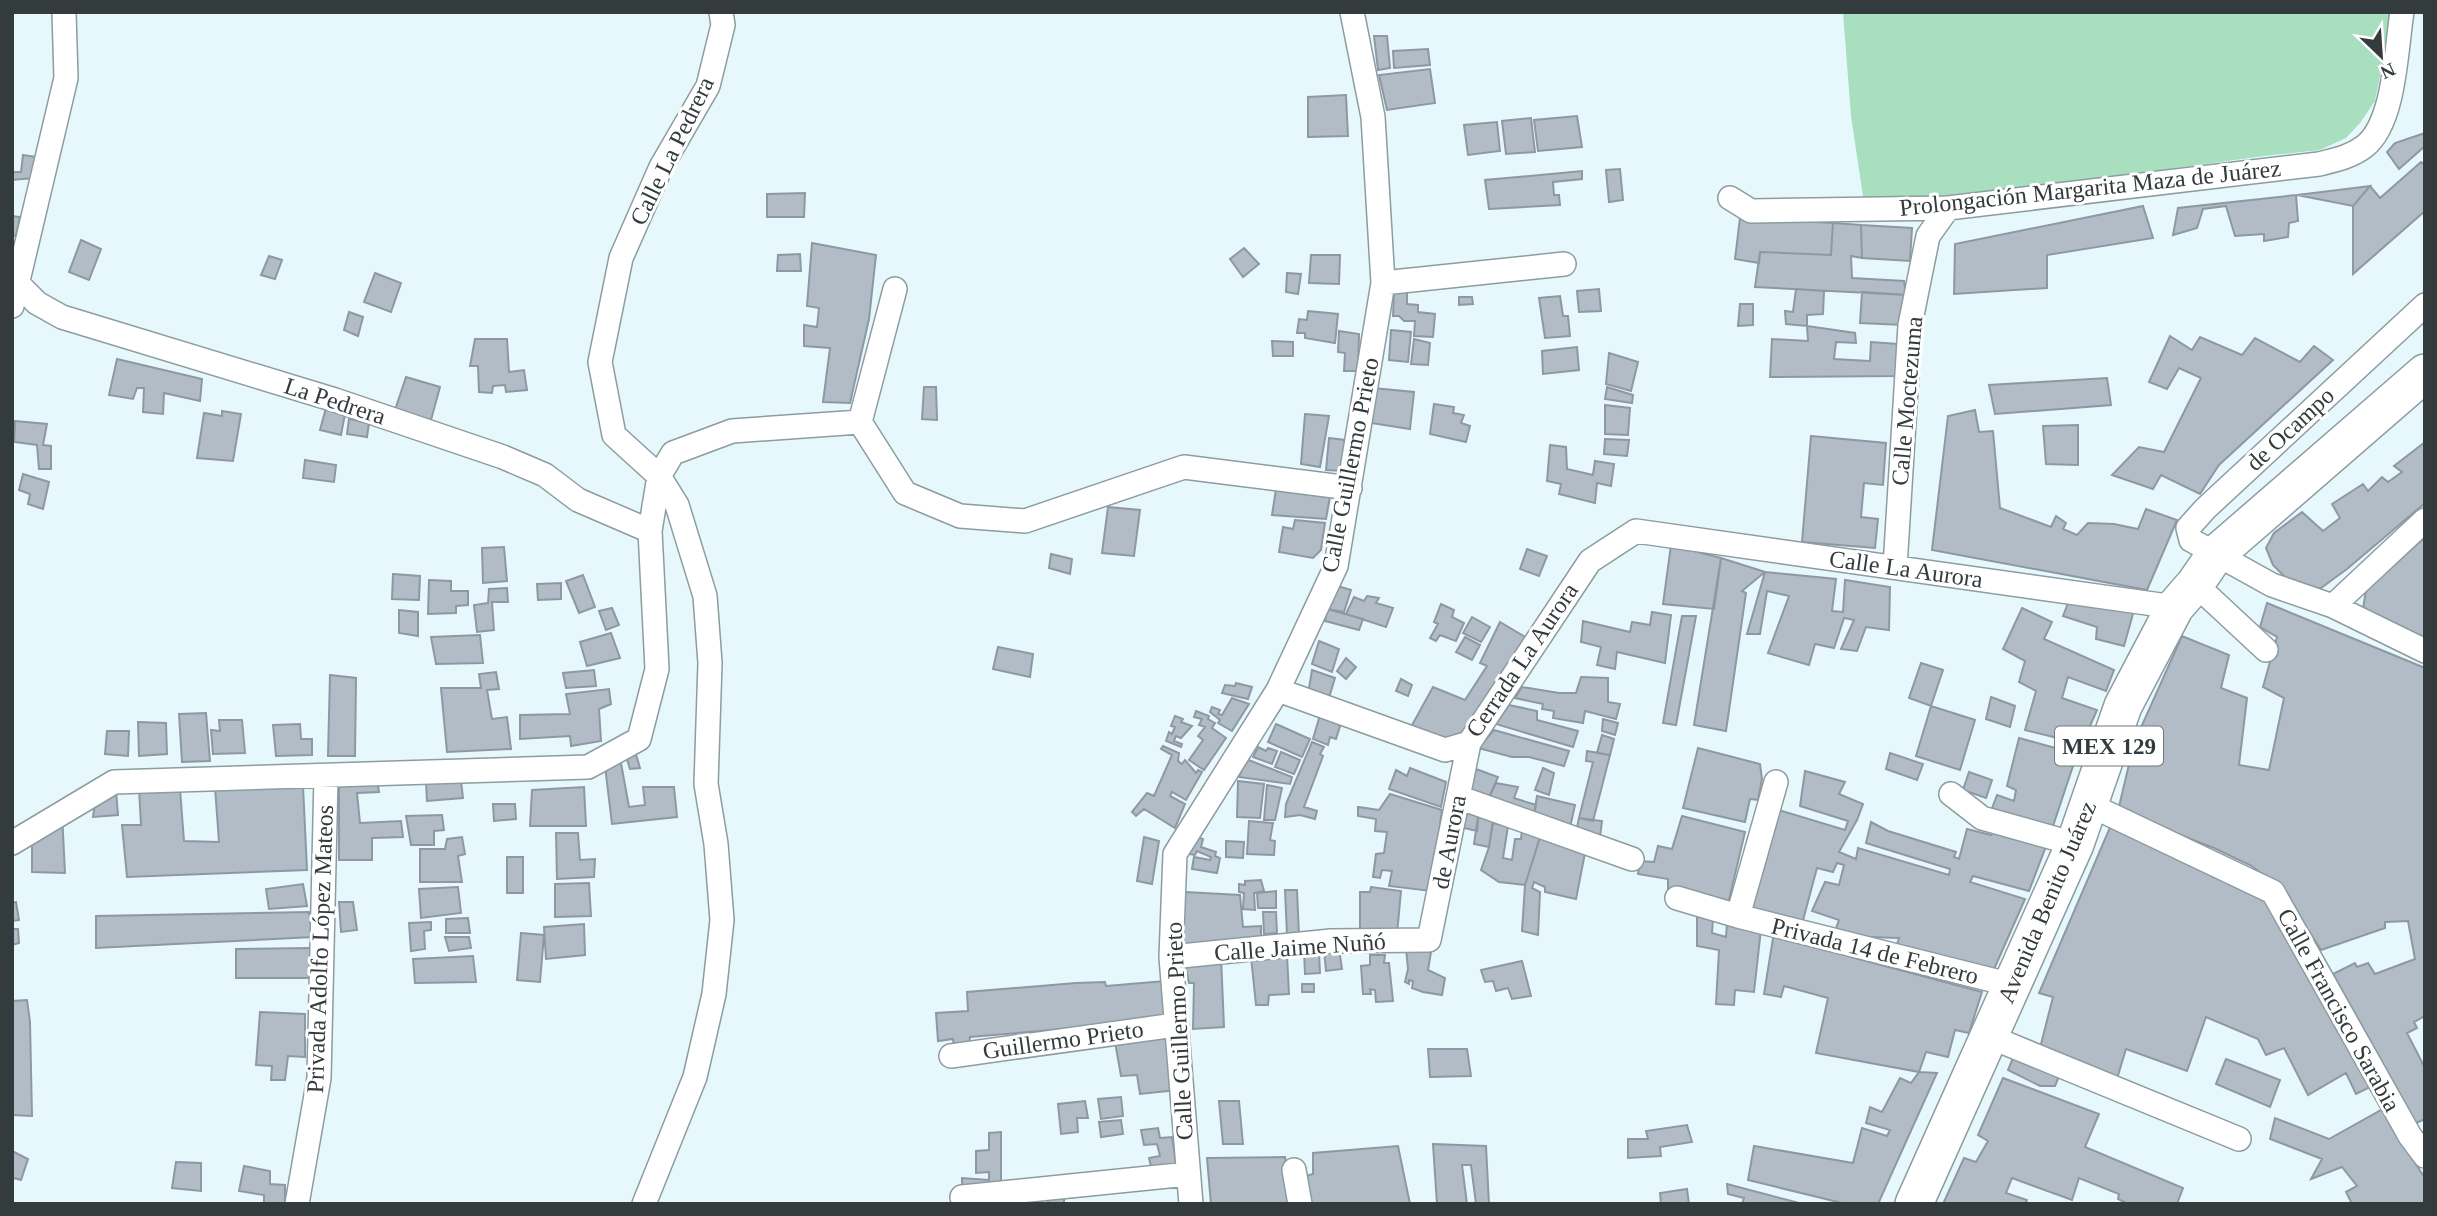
<svg xmlns="http://www.w3.org/2000/svg" width="2437" height="1216" font-family="Georgia,serif">
<style>
.green{fill:#a8dfbe}
.building{fill:#b1bcc7;stroke:#8e98a2;stroke-width:2}
.lines{fill:none;stroke-linecap:round;stroke-linejoin:round}
.street-casing{stroke:#8c9ca0;stroke-width:26}
.primary-casing{stroke:#8c9ca0;stroke-width:40}
.street{stroke:#fff;stroke-width:23}
.primary{stroke:#fff;stroke-width:37}
.labels{text-anchor:middle;dominant-baseline:central;stroke-width:6;stroke-linejoin:round;paint-order:stroke}
.shield{fill:#fff;stroke:#717677;stroke-width:2}
.shield-label{font-size:23px;font-weight:bold;fill:#343b3d}
.street-label{font-size:24px;fill:#343b3d;stroke:#fff}
</style>
<rect width="100%" height="100%" fill="#e7f8fd"/>
<path class="green" d="M1843 12H2389V30L2375 101 2360 123 2346 138 2320 150 2264 156 2046 186 1864 203 1851 116Z"/>
<path class="building" d="M1374 36H1387L1390 68 1378 70Z
M1428 49 1430 65 1394 68 1393 51Z
M1430 69 1435 103 1387 110 1379 75Z
M1346 95 1348 136 1308 137V97Z
M1577 116 1582 147 1538 151 1534 120Z
M1531 118 1535 152 1506 154 1502 121Z
M1497 122 1500 151 1468 155 1464 125Z
M2425 133V146L2399 169 2387 152 2395 143Z
M23 155 37 157 34 178 12 180V172H21Z
M2421 162 2425 165V211L2353 274V206L2370 186 2380 198Z
M1620 169 1623 200 1609 202 1606 170Z
M1582 171V179L1553 182 1554 195H1559L1560 205 1489 209 1485 180Z
M2370 186 2353 206 2297 195Z
M805 193 804 217H767V194Z
M2296 195 2298 221 2289 223 2288 237 2264 241V234L2235 236 2226 206 2203 209 2197 228 2173 235 2178 208Z
M2143 206 2153 238 2047 255V288L1954 294 1955 244Z
M12 216 20 217 16 236 12 235Z
M1740 218 1833 223 1831 255 1760 252 1759 263 1735 259Z
M1833 223 1861 225 1862 258 1851 256 1852 278 1904 281 1906 295 1755 287 1760 252 1831 255Z
M1861 225 1912 228 1910 261 1862 258Z
M81 240 101 249 89 280 69 272Z
M812 243 876 255 869 319 850 403 823 402 830 348 804 346V325L817 327 819 308 807 306Z
M1244 248 1259 264 1243 277 1230 259Z
M800 254 801 271H777L778 255Z
M1311 255H1340L1339 284 1309 283Z
M269 256 282 260 275 279 261 275Z
M375 273 401 283 391 312 364 302Z
M1287 273 1301 274 1298 294 1286 292Z
M1599 289 1601 311 1579 312 1577 291Z
M1796 289 1824 291 1823 314 1807 315V326L1786 324 1785 311 1793 312Z
M1394 292H1407V304L1418 305V312L1435 314 1433 337 1414 336 1415 321H1404L1399 316H1393Z
M1862 292 1906 295 1904 325 1860 323Z
M1560 296 1563 316H1568L1570 336 1545 338 1539 298Z
M1459 297H1472L1473 304 1459 305Z
M1740 304H1753V325L1738 326Z
M1308 311 1338 314 1335 343 1305 338V333H1297L1299 319 1307 320Z
M349 312 363 317 358 336 344 330Z
M1807 326 1855 333 1856 343 1836 342 1834 359 1870 361 1871 342 1898 344V376L1770 377 1772 339 1808 341Z
M1391 330 1411 332 1408 362 1389 360Z
M1339 331 1359 334 1358 371H1344L1345 353 1338 352Z
M2170 336 2192 350 2200 337 2242 355 2255 338 2300 362 2314 346 2333 360 2219 465 2200 494 2161 475 2153 489 2112 475 2139 447 2164 452 2201 378 2179 368 2167 389 2149 382Z
M475 339H507L509 372 524 370 527 390 506 392 505 385 493 386 492 393 479 392 478 366H470Z
M1414 339 1430 343 1428 365 1411 364Z
M1272 341 1293 342V356H1273Z
M1577 347 1579 370 1543 374 1542 351Z
M1609 353 1638 362 1631 391 1606 384Z
M117 359 202 379 200 401 164 393 163 414 143 412 144 388H137L133 399 109 395Z
M406 377 440 387 431 420 395 410Z
M2107 378 2111 405 1995 414 1989 385Z
M924 387H936L937 420 922 419Z
M1607 387 1633 395 1632 403 1605 399Z
M1373 388 1414 392 1410 429 1371 423Z
M1434 404 1454 407 1453 413 1464 415 1461 423 1470 426 1466 442 1430 434Z
M1605 405 1630 408 1628 435 1605 434Z
M326 408 345 414 341 435 320 430Z
M1975 410 1979 432 1993 431 2000 508 2051 527 2056 516 2066 523 2063 529 2077 535 2088 523 2114 524 2138 529 2146 509 2177 520 2147 590 1932 550 1948 416Z
M222 411 241 414 233 461 197 458 204 413 222 416Z
M1305 414 1329 416 1320 467 1301 464Z
M349 419 369 423 367 437 347 434Z
M15 421 47 424 43 445 51 446V469H39L37 445 14 442Z
M2078 425V465L2046 464 2043 426Z
M1811 436 1886 443 1883 485 1864 483 1861 517 1878 519 1875 548 1802 542Z
M1329 438 1345 440 1343 471 1326 470Z
M1605 439 1629 440 1627 456 1604 454Z
M2425 442V503L2347 569 2321 588 2307 589 2287 579 2273 565 2266 548 2274 533 2302 512 2323 531 2340 518 2332 504 2363 484 2368 491 2382 477 2388 482 2402 472 2394 466Z
M1550 445 1566 447 1567 469 1593 475 1595 461 1614 464 1611 486 1597 483 1595 503 1559 494 1561 484 1547 481Z
M305 460 336 465 334 482 303 478Z
M23 474 49 482 43 509 28 504 30 494 19 490Z
M1277 483 1331 491 1326 519 1272 515Z
M1108 507 1140 510 1134 556 1102 553Z
M1295 520 1325 523 1321 550 1313 558 1279 552 1283 527 1293 529Z
M2425 537V644L2362 615 2366 590Z
M1671 545 1721 558 1714 609 1663 604Z
M504 547 507 581 483 583 482 548Z
M1527 549 1547 556 1539 576 1520 569Z
M1051 554 1072 559 1070 574 1049 568Z
M1721 558 1765 572 1742 591 1746 593 1726 731 1694 725Z
M1765 572 1836 579 1832 611 1843 612 1845 580 1890 587 1889 630 1866 627 1857 651 1841 649 1854 620 1844 618 1834 648 1815 644 1809 665 1768 653 1789 596 1767 591 1760 634H1747Z
M393 574 420 576 419 600 392 599Z
M583 575 595 607 579 613 566 581Z
M429 580 451 581V591H468V605L456 606V613L428 614Z
M561 583V599L538 600 537 584Z
M1334 585 1351 590 1344 612 1327 609Z
M507 588 508 602H492L494 630 477 632 474 605 488 603 489 589Z
M1367 596 1379 598 1376 603 1393 608 1386 627 1346 614 1354 597 1364 601Z
M2068 603 2134 610 2124 646 2096 639 2097 627 2063 616Z
M2267 603 2425 668V1016L2414 1022 2417 1028 2407 1033 2425 1068V1119L2416 1123 2333 974 2355 963 2357 967 2368 963 2375 974 2415 959 2408 921 2385 922V928L2321 950 2284 892 2252 866 2214 848 2118 811 2134 743 2182 636 2229 655 2221 688 2247 698 2239 765 2269 770 2284 698 2263 687 2277 637 2260 627Z
M1441 604 1454 610 1452 617 1464 623 1456 641 1440 635 1436 641 1430 638 1438 624 1434 622Z
M612 608 619 625 606 630 599 611Z
M2022 608 2052 622 2044 639 2114 670 2106 691 2068 677 2062 698 2097 710 2082 744 2025 730 2036 691 2019 682 2025 661 2003 649Z
M1327 609 1363 619 1359 630 1325 621Z
M399 610 418 612V636L399 633Z
M1652 612 1671 615 1665 663 1617 652 1615 669 1597 665 1601 647 1581 642 1583 621 1630 632 1632 622 1650 625Z
M1682 616H1696L1676 725 1663 723Z
M1472 617 1490 627 1481 642 1463 633Z
M1500 622 1527 638 1466 733 1446 740 1411 727 1433 687 1465 700 1487 666 1480 663Z
M611 633 620 658 587 666 580 642Z
M480 635 483 663 436 664 431 637Z
M1465 637 1480 645 1472 660 1456 652Z
M1319 641 1339 649 1332 672 1312 664Z
M998 647 1033 654 1030 677 993 669Z
M1346 658 1356 667 1346 679 1337 671Z
M1921 663 1943 670 1931 706 1909 698Z
M594 670 596 686 566 688 563 673Z
M1312 670 1335 678 1328 701 1308 694Z
M496 672 499 689 487 690 492 719 507 717 511 749 447 752 441 688H481L479 674Z
M330 675 356 678 355 756H328Z
M1581 677 1608 678V702L1620 704 1616 719 1585 711 1583 723 1553 718 1554 711 1542 709 1543 704 1515 698 1522 687 1559 693H1576Z
M1401 679 1412 685 1408 696 1396 691Z
M1236 683 1252 687 1248 699 1222 693 1225 685 1235 686Z
M609 689 611 704 599 709 601 741 571 746 570 736 520 739V715L570 714 566 694Z
M1991 697 2015 706 2010 727 1986 719Z
M1232 698 1249 704 1232 731 1218 723 1220 720 1210 712 1212 707 1220 710 1218 714 1222 715Z
M1509 705 1537 711V720L1578 731 1573 747 1496 724Z
M1931 706 1975 720 1960 770 1916 756Z
M1196 711 1209 716 1208 719 1215 723 1212 728 1226 738 1204 770 1189 760 1203 740 1198 736 1205 727 1199 725 1202 719 1194 717Z
M206 713 210 761 182 762 179 714Z
M1320 715 1341 723 1336 739 1330 737 1328 745 1313 739Z
M1175 716 1183 719 1181 722 1192 726 1181 738 1176 736 1174 741 1182 744 1181 747 1166 741 1169 732 1172 734 1175 727 1171 726Z
M1603 719 1618 723 1615 735 1602 731Z
M219 720H242L245 753 213 754 211 730 220 731Z
M138 722 166 723 167 754 139 756Z
M300 724 301 739H312V755L276 756 273 725Z
M1276 724 1310 739 1302 757 1268 742Z
M1494 730 1569 751 1564 766 1529 757H1512L1478 748Z
M107 731H129L128 756 105 754Z
M1602 735 1614 739 1610 755 1597 753Z
M2019 738 2077 754 2052 829 1991 811 1997 795 2014 801 2016 790 2007 786Z
M1312 742 1324 747 1320 754 1323 756 1304 807 1317 811 1315 819 1300 815 1285 817 1286 804Z
M1163 746 1179 753 1178 761 1182 764 1185 760 1196 773 1198 770 1202 772 1186 800 1172 792 1170 796 1185 804 1175 828 1144 809 1136 816 1132 812 1147 793 1154 796 1172 755 1161 749Z
M1258 747 1266 751 1268 748 1277 751 1272 764 1253 757Z
M1698 748 1760 764 1762 779 1758 800 1750 799 1745 822 1683 808Z
M635 751 640 768 630 769 625 753Z
M1587 751 1610 755 1593 821 1579 818 1593 762 1586 761Z
M1281 752 1300 760 1294 774 1275 767Z
M1890 753 1923 764 1917 780 1886 769Z
M1246 759 1292 777 1290 784 1239 777Z
M621 763 629 807 645 805 643 787H674L677 817 612 824 605 766Z
M1410 768 1446 782 1441 807 1389 789 1396 770 1407 776Z
M1543 768 1554 773 1549 795 1535 790Z
M1476 769 1498 777 1487 802 1466 794Z
M1805 771 1845 782 1839 794 1863 804 1857 820 1839 852 1856 859 1858 848 1949 875 1950 869 1866 843 1871 822 1888 831 1956 852 1954 857 1959 859 1967 829 1991 835 1996 827 2046 846 2029 891 1973 876 1970 882 2025 899 1991 976 1895 951 1899 938 1833 936 1839 920 1812 911 1825 882 1839 885 1844 865 1837 863 1833 872 1817 868 1802 924 1747 908 1772 808 1845 830 1848 821 1800 806Z
M1969 772 1992 780 1986 798 1963 790Z
M377 778 379 792 357 793 360 823 401 821 403 837 372 838V860H339V780Z
M426 781H461L463 798 427 801Z
M1238 781 1264 784 1260 818 1237 817Z
M1496 783 1518 787 1514 798 1536 805 1533 820 1487 802Z
M1267 785 1282 788 1275 820H1264Z
M303 786 307 870 127 877 122 825H141L139 788 180 789 184 841 219 842 215 787Z
M584 787 586 826H530L532 790Z
M116 790 118 815 93 817 96 795Z
M1390 794 1442 810 1431 891 1389 886 1392 871 1382 870 1380 878 1373 877 1376 854 1384 853 1387 832 1375 831 1376 819 1358 816V807L1379 810Z
M1537 796 1575 805 1569 832 1533 820Z
M493 804H515L516 819 494 821Z
M1465 806 1479 810 1477 831 1460 827Z
M1479 810 1494 813 1489 847 1474 844Z
M62 813 65 873 32 872V835Z
M442 815 444 830 434 831V845H411L406 816Z
M1682 816 1745 832 1728 904 1668 889V879L1638 874 1640 861 1654 862 1658 846 1672 849Z
M1579 818 1602 821 1600 837 1576 832Z
M1249 821 1273 823 1270 840 1275 841 1274 855 1247 854Z
M1493 823 1508 826 1503 858 1512 860 1515 839H1521L1522 829 1541 834 1525 885 1499 882 1481 870 1489 847Z
M2111 825 2273 902 2372 1086 2356 1094 2346 1073 2308 1095 2284 1048 2266 1055 2258 1039 2206 1017 2187 1071 2126 1049 2116 1082 2040 1048 2053 997 2039 993Z
M556 833H578L580 860 595 859 594 877 557 879Z
M1541 834 1586 848 1576 899 1545 892V887L1534 882 1532 888 1540 892 1538 935 1522 931 1525 885Z
M1195 836 1203 839 1201 847 1216 852 1215 856 1220 858 1217 873 1192 869 1194 857 1210 860 1211 857 1197 851 1195 855 1189 854Z
M462 837 465 854 458 856 462 882H420V849H445L447 839Z
M1144 837 1159 841 1152 884 1137 881Z
M1226 841 1244 842 1243 858 1226 857Z
M507 857H523V893H507Z
M1261 880 1264 891 1254 893 1255 910 1243 909 1244 893 1239 892V884L1245 885V881Z
M589 883 591 916 555 917V884Z
M303 884 307 906 269 909 266 889Z
M458 887 461 913 421 918 419 889Z
M1371 887 1401 891 1397 934 1360 933V892H1370Z
M1285 890H1297L1299 935H1287Z
M1276 891V908H1258L1257 893Z
M1185 892 1240 895 1243 927 1261 926V943L1182 948Z
M16 902 19 920 12 921V903Z
M339 902H353L357 930 341 932Z
M309 912 313 937 96 948V916Z
M1263 912H1276L1277 933 1264 934Z
M1697 915 1713 919 1712 933 1726 937 1727 923 1761 929 1754 992 1735 990 1734 1005 1716 1004 1719 950 1697 946Z
M468 918 470 933H446V919Z
M431 922V930L424 931 425 949 411 951 409 923Z
M584 924 585 955 546 959 544 927Z
M12 929H18L19 943 12 945Z
M1774 932 1855 958 1982 992 1969 1033 1955 1030 1948 1057 1926 1052 1919 1072 1816 1053 1828 998 1784 986 1781 997 1764 994Z
M521 933 544 935 540 982 517 980Z
M445 937H469L471 948 449 951Z
M310 948 313 978H236V949Z
M1339 949 1342 969 1326 971 1324 950Z
M1406 949 1431 952 1428 970 1445 978 1442 995 1423 992 1412 988 1413 981 1409 980V984L1405 982 1408 969Z
M1304 952H1319L1320 973 1305 974Z
M1287 955 1289 994 1269 995 1268 1005H1256L1251 957Z
M1370 955H1385L1384 963H1389L1393 1001 1376 1002 1375 990 1370 989 1371 994H1363L1361 966 1370 965Z
M473 956 476 982 415 983 413 959Z
M1221 957 1224 1027 1193 1029 1194 983H1189L1184 959Z
M1522 961 1531 996 1512 999 1508 988 1496 991 1493 981 1485 982 1481 970Z
M1165 981 1169 1020 970 1037 969 1047 954 1048 953 1039 938 1041 936 1013 968 1011 967 992 1076 983 1105 982 1106 986Z
M1302 984H1314V992H1302Z
M27 1000 30 1022 32 1116 12 1115V1001Z
M260 1012 305 1014V1057L288 1056 285 1080H271L272 1066 256 1065Z
M1165 1034 1177 1090 1140 1094 1137 1075 1121 1076 1115 1042Z
M1428 1049H1467L1471 1076 1430 1077Z
M2015 1053 2060 1074 2055 1086H2040L2008 1070Z
M2226 1059 2280 1080 2270 1107 2216 1084Z
M1919 1072 1937 1073 1878 1204H1846L1748 1180 1754 1146 1853 1163 1862 1128 1887 1136 1890 1130 1866 1123 1870 1107 1882 1112 1900 1078 1911 1083Z
M2003 1078 2099 1114 2085 1147 2183 1188 2177 1204H2128L2118 1199 2119 1194 2079 1178 2072 1200 2012 1178 2006 1193 2027 1200 2025 1204H1943L1964 1158 1976 1162 1988 1141 1978 1135Z
M1121 1097 1123 1116 1101 1119 1098 1099Z
M1085 1101 1088 1118H1077L1078 1132 1061 1134 1058 1104Z
M1219 1101H1239L1243 1144H1223Z
M2383 1109 2392 1128 2425 1178V1204H2352L2346 1192 2357 1186 2342 1167 2311 1179 2322 1159 2270 1139 2275 1118 2329 1139Z
M1121 1120 1123 1134 1101 1137 1099 1122Z
M1687 1125 1692 1142 1660 1147 1661 1156 1628 1158V1139H1648L1646 1131Z
M1158 1128 1160 1138 1172 1137 1177 1169 1152 1171 1149 1158 1160 1156 1157 1144 1144 1145 1141 1130Z
M1001 1132V1186L962 1188V1178L989 1180V1172L976 1173V1151L989 1150V1133Z
M1433 1144 1486 1146 1489 1204H1476L1471 1165H1462L1467 1204H1437Z
M1398 1146 1410 1204H1305L1302 1177 1313 1174V1153Z
M12 1151 28 1159 21 1180 14 1178 12 1183Z
M1285 1157 1292 1204H1211L1207 1158Z
M176 1162 201 1163V1191L172 1188Z
M244 1166 270 1171V1184L285 1185V1204H264V1195L239 1191Z
M1727 1184 1803 1204H1742L1744 1198 1728 1194Z
M1687 1189 1689 1204H1661L1660 1193Z
M1048 1195 1064 1196V1204H1048Z"/>
<g class="lines">
<g class="street-casing">
<path id="street" d="M1730 198 1751 211 1948 208 2319 164C2335 160 2351 157 2365 146 2395 122 2396 49 2402 12
M17 283 37 303 62 317 335 400 503 457 545 475 578 500 650 531
M1383 283 1564 264
M2425 305 2205 509 2188 528 2191 540 2272 585 2333 606 2425 651
M12 306 66 78 64 12
M860 422 895 289
M1895 567 1910 325 1928 236 1948 208
M2195 584 2266 650
M2333 606 2425 520
M1278 690 1445 750 1469 743 1590 561 1636 531 2175 607
M1951 794 1982 818 2075 844
M1458 797 1632 859
M2090 805 2273 892 2410 1136 2425 1156
M12 843 114 782 588 767 639 739 657 669 650 531 659 476 673 453 732 431 860 422 905 493 960 516 1025 521 1184 467 1350 488
M1677 898 1738 916 2012 985
M1738 916 1776 782
M1171 957 1331 941 1429 940 1469 743
M1988 1036 2239 1139
M951 1056 1175 1025
M1294 1170 1300 1204
M962 1197 1188 1174
M297 1204 319 1078 326 776
M644 1204 695 1077 714 994 722 920 716 844 706 784 710 663 705 596 677 505 659 476 614 435 600 362 621 258 661 167 708 86 723 25 721 12
M1191 1204 1171 957 1175 854 1278 690 1336 566 1383 283 1373 117 1352 12"/>
</g>
<g class="primary-casing">
<path id="primary" d="M1914 1204 2075 844 2123 706 2175 607 2195 584 2215 555 2425 373"/>
</g>
<use href="#street" class="street"/>
<use href="#primary" class="primary"/>
</g>
<g class="labels">
<rect class="shield" x="2055" y="726.5" width="108" height="39" rx="5"/>
<g class="shield-label">
<text x="2109" y="746">MEX 129</text>
</g>
<g class="street-label">
<text transform="translate(672 151) rotate(-64)">Calle La Pedrera</text>
<text transform="translate(2090 188) rotate(-6)">Prolongación Margarita Maza de Juárez</text>
<text transform="translate(335 401) rotate(18)">La Pedrera</text>
<text transform="translate(1907 401) rotate(-85)">Calle Moctezuma</text>
<text transform="translate(2290 429) rotate(-43)">de Ocampo</text>
<text transform="translate(1350 465) rotate(-79)">Calle Guillermo Prieto</text>
<text transform="translate(1906 569) rotate(8)">Calle La Aurora</text>
<text transform="translate(1522 660) rotate(-56)">Cerrada La Aurora</text>
<text transform="translate(1449 842) rotate(-79)">de Aurora</text>
<text transform="translate(2047 902) rotate(-67)">Avenida Benito Juárez</text>
<text transform="translate(1300 947) rotate(-4)">Calle Jaime Nuñó</text>
<text transform="translate(320 949) rotate(-88)">Privada Adolfo López Mateos</text>
<text transform="translate(1875 951) rotate(14)">Privada 14 de Febrero</text>
<text transform="translate(2339 1010) rotate(61)">Calle Francisco Sarabia</text>
<text transform="translate(1179 1031) rotate(-93)">Calle Guillermo Prieto</text>
<text transform="translate(1063 1040) rotate(-8)">Guillermo Prieto</text>
</g>
</g>
<rect width="2437" height="1216" fill="none" stroke="#343b3d" stroke-width="28"/>
<g transform="translate(2381 56) rotate(155)" stroke="#ffffff" stroke-width="5" paint-order="stroke">
<path d="M0-5L12 26L0 18L-12 26Z" fill="#343b3d"/>
<text y="-10" font-size="19" font-weight="bold" text-anchor="middle" fill="#343b3d">N</text>
</g>
</svg>
